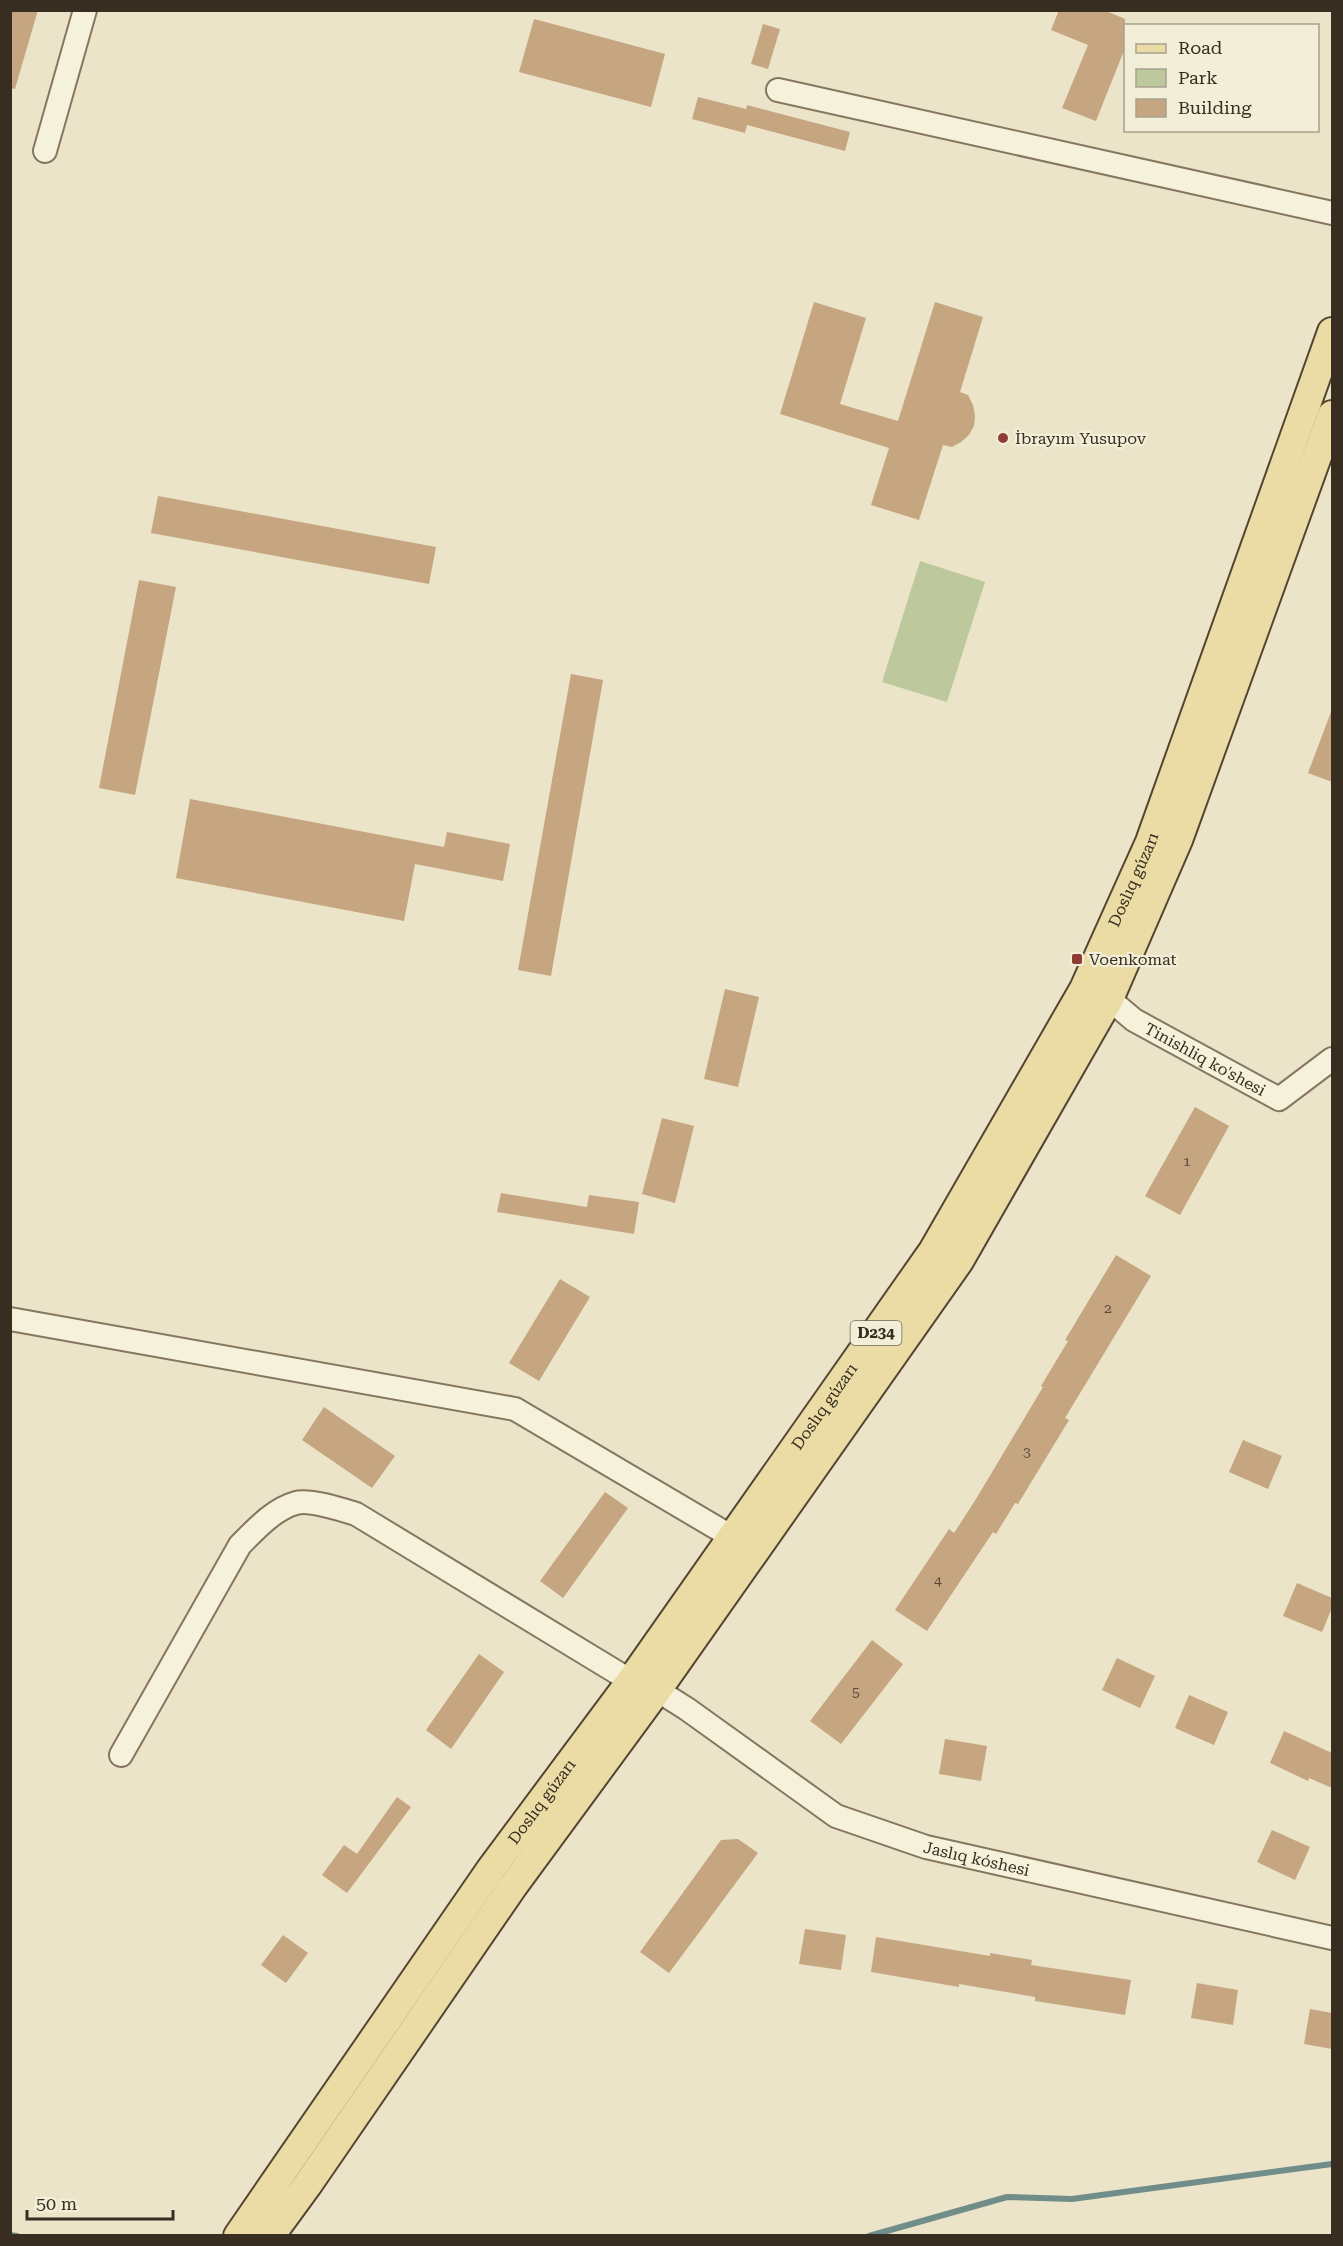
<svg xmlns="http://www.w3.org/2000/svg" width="1343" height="2246" font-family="'Roboto Serif',serif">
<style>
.green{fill:#bec89d}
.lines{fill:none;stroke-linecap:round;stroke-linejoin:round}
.stream{stroke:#708d89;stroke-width:6}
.building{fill:#c6a581}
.minor-casing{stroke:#85775f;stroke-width:26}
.major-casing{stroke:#544532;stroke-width:32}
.minor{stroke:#f6f1db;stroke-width:22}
.major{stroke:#eadca4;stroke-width:28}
.poi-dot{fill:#8f3d34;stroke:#f3eed7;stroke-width:2}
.labels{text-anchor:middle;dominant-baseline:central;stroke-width:4.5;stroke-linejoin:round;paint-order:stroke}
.number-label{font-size:14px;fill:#5b4c39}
.shield{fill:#f3eed7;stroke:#6f6858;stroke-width:1.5}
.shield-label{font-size:15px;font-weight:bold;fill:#372e21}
.poi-label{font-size:16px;fill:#372e21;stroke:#f3eed7;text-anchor:start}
.street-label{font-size:16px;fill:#372e21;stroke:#f3eed7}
</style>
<rect width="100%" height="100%" fill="#ebe4c8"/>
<path class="green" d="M920 561 985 582 947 702 882 682Z"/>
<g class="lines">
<path class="stream" d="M10 2235 17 2236
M869 2236 1007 2197 1072 2199 1332 2164"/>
</g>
<path class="building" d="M10 10H38L15 89 10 88Z
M1059 10H1104L1125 19V48L1096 121 1062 108 1088 45 1051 30Z
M534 19 665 54 651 107 519 72Z
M763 24 780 29 768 69 751 64Z
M698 97 746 109 747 105 850 132 845 151 747 125 745 133 692 119Z
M814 302 866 318 840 404 898 421 935 302 983 317 960 392 968 395 973 405 975 416 974 426 969 435 961 442 952 447 943 445 919 520 871 505 889 448 780 414Z
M158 496 436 547 429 584 151 533Z
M139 580 176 587 135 795 99 788Z
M571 674 603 680 551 976 518 970Z
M1331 712H1332V782L1308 773Z
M190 799 444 847 447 832 510 844 503 881 415 864 404 921 176 878Z
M725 989 759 997 738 1087 704 1079Z
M1195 1107 1229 1126 1180 1215 1145 1196Z
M662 1118 694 1126 675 1203 642 1194Z
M501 1193 587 1207 589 1195 639 1202 634 1234 497 1212Z
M1116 1255 1151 1276 1065 1418 1069 1420 1018 1504 1015 1503 996 1534 993 1532 927 1631 895 1610 949 1529 954 1533 976 1499 1043 1387 1041 1386 1068 1341 1065 1340Z
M560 1279 590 1297 539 1381 509 1363Z
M324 1407 395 1456 372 1488 302 1440Z
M1243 1440 1282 1456 1268 1489 1229 1472Z
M605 1492 628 1508 563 1598 540 1581Z
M1297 1583 1332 1598V1608L1322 1632 1283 1616Z
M872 1640 903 1664 841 1744 810 1721Z
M479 1654 504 1672 451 1749 426 1730Z
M1117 1658 1155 1676 1140 1708 1102 1690Z
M1189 1695 1228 1712 1214 1745 1175 1728Z
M1284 1731 1332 1753V1788L1309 1778 1308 1781 1270 1763Z
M945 1739 987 1746 981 1781 939 1774Z
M397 1797 411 1807 347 1893 322 1875 344 1845 357 1854Z
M1272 1830 1310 1847 1295 1880 1257 1862Z
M738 1839 758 1853 669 1973 640 1952 721 1840Z
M805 1929 846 1935 841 1970 799 1964Z
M283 1935 308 1953 286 1983 261 1965Z
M876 1937 990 1956V1953L1032 1960 1031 1965 1131 1980 1125 2015 1035 2001V1997L959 1984V1987L871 1972Z
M1197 1983 1238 1990 1233 2025 1191 2018Z
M1310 2009 1332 2013V2049L1304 2044Z"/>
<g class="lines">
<g class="minor-casing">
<g id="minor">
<path d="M778 90 1332 213"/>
<path d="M45 151 85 10"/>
<path id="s1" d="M1109 999 1134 1020 1279 1099 1332 1059"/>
<path d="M10 1319 515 1409 732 1537"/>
<path id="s2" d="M657 1690 687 1709 836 1816 926 1847 1332 1938"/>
<path d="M121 1755 240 1545C256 1529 274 1509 296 1503 309 1499 343 1510 356 1514L631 1681"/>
</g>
</g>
<g class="major-casing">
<g id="major">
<path id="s3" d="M238 2236 491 1869 631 1681 933 1251 1084 989 1150 842 1332 332"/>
<path d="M270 2236 308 2184 513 1886 657 1690 959 1261 1109 999 1178 840 1332 415"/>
</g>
</g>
<use href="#minor" class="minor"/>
<use href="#major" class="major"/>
</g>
<g class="poi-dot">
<circle cx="1003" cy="438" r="6"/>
<rect x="1071" y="953" width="12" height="12" rx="3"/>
</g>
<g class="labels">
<g class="number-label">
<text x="1187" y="1161">1</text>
<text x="1108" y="1308">2</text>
<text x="1027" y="1452">3</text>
<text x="938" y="1580">4</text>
<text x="856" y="1692">5</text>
</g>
<rect class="shield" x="850.5" y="1321" width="51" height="24" rx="4.5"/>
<g class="shield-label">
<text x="876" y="1333">D234</text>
</g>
<g class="poi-label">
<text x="1015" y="438">İbrayım Yusupov</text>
<text x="1089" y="959">Voenkomat</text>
</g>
<g class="street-label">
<text stroke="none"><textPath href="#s3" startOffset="1628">Doslıq gúzarı</textPath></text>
<text stroke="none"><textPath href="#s1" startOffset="114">Tinishliq ko'shesi</textPath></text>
<text stroke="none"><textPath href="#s3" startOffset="1016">Doslıq gúzarı</textPath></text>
<text stroke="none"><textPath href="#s3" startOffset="530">Doslıq gúzarı</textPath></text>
<text stroke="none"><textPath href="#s2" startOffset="366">Jaslıq kóshesi</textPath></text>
</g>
</g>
<rect width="1343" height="2246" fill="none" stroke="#372e21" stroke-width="24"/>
<rect x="1124" y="24" width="195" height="108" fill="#f3eed7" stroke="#a8a18e" stroke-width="1.5"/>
<rect x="1136" y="44" width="30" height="9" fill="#eadca4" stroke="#a8a18e" stroke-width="1.5"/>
<text x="1178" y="54" font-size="18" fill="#372e21">Road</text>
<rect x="1136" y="69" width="30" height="18" fill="#bec89d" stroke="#a8a18e" stroke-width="1.5"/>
<text x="1178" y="84" font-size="18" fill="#372e21">Park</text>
<rect x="1136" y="99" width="30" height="18" fill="#c6a581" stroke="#a8a18e" stroke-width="1.5"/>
<text x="1178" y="114" font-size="18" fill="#372e21">Building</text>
<path d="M27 2210v9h146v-9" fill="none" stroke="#372e21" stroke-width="3"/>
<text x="36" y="2210" font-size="18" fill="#372e21" stroke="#f3eed7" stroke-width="4.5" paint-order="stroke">50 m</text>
</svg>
